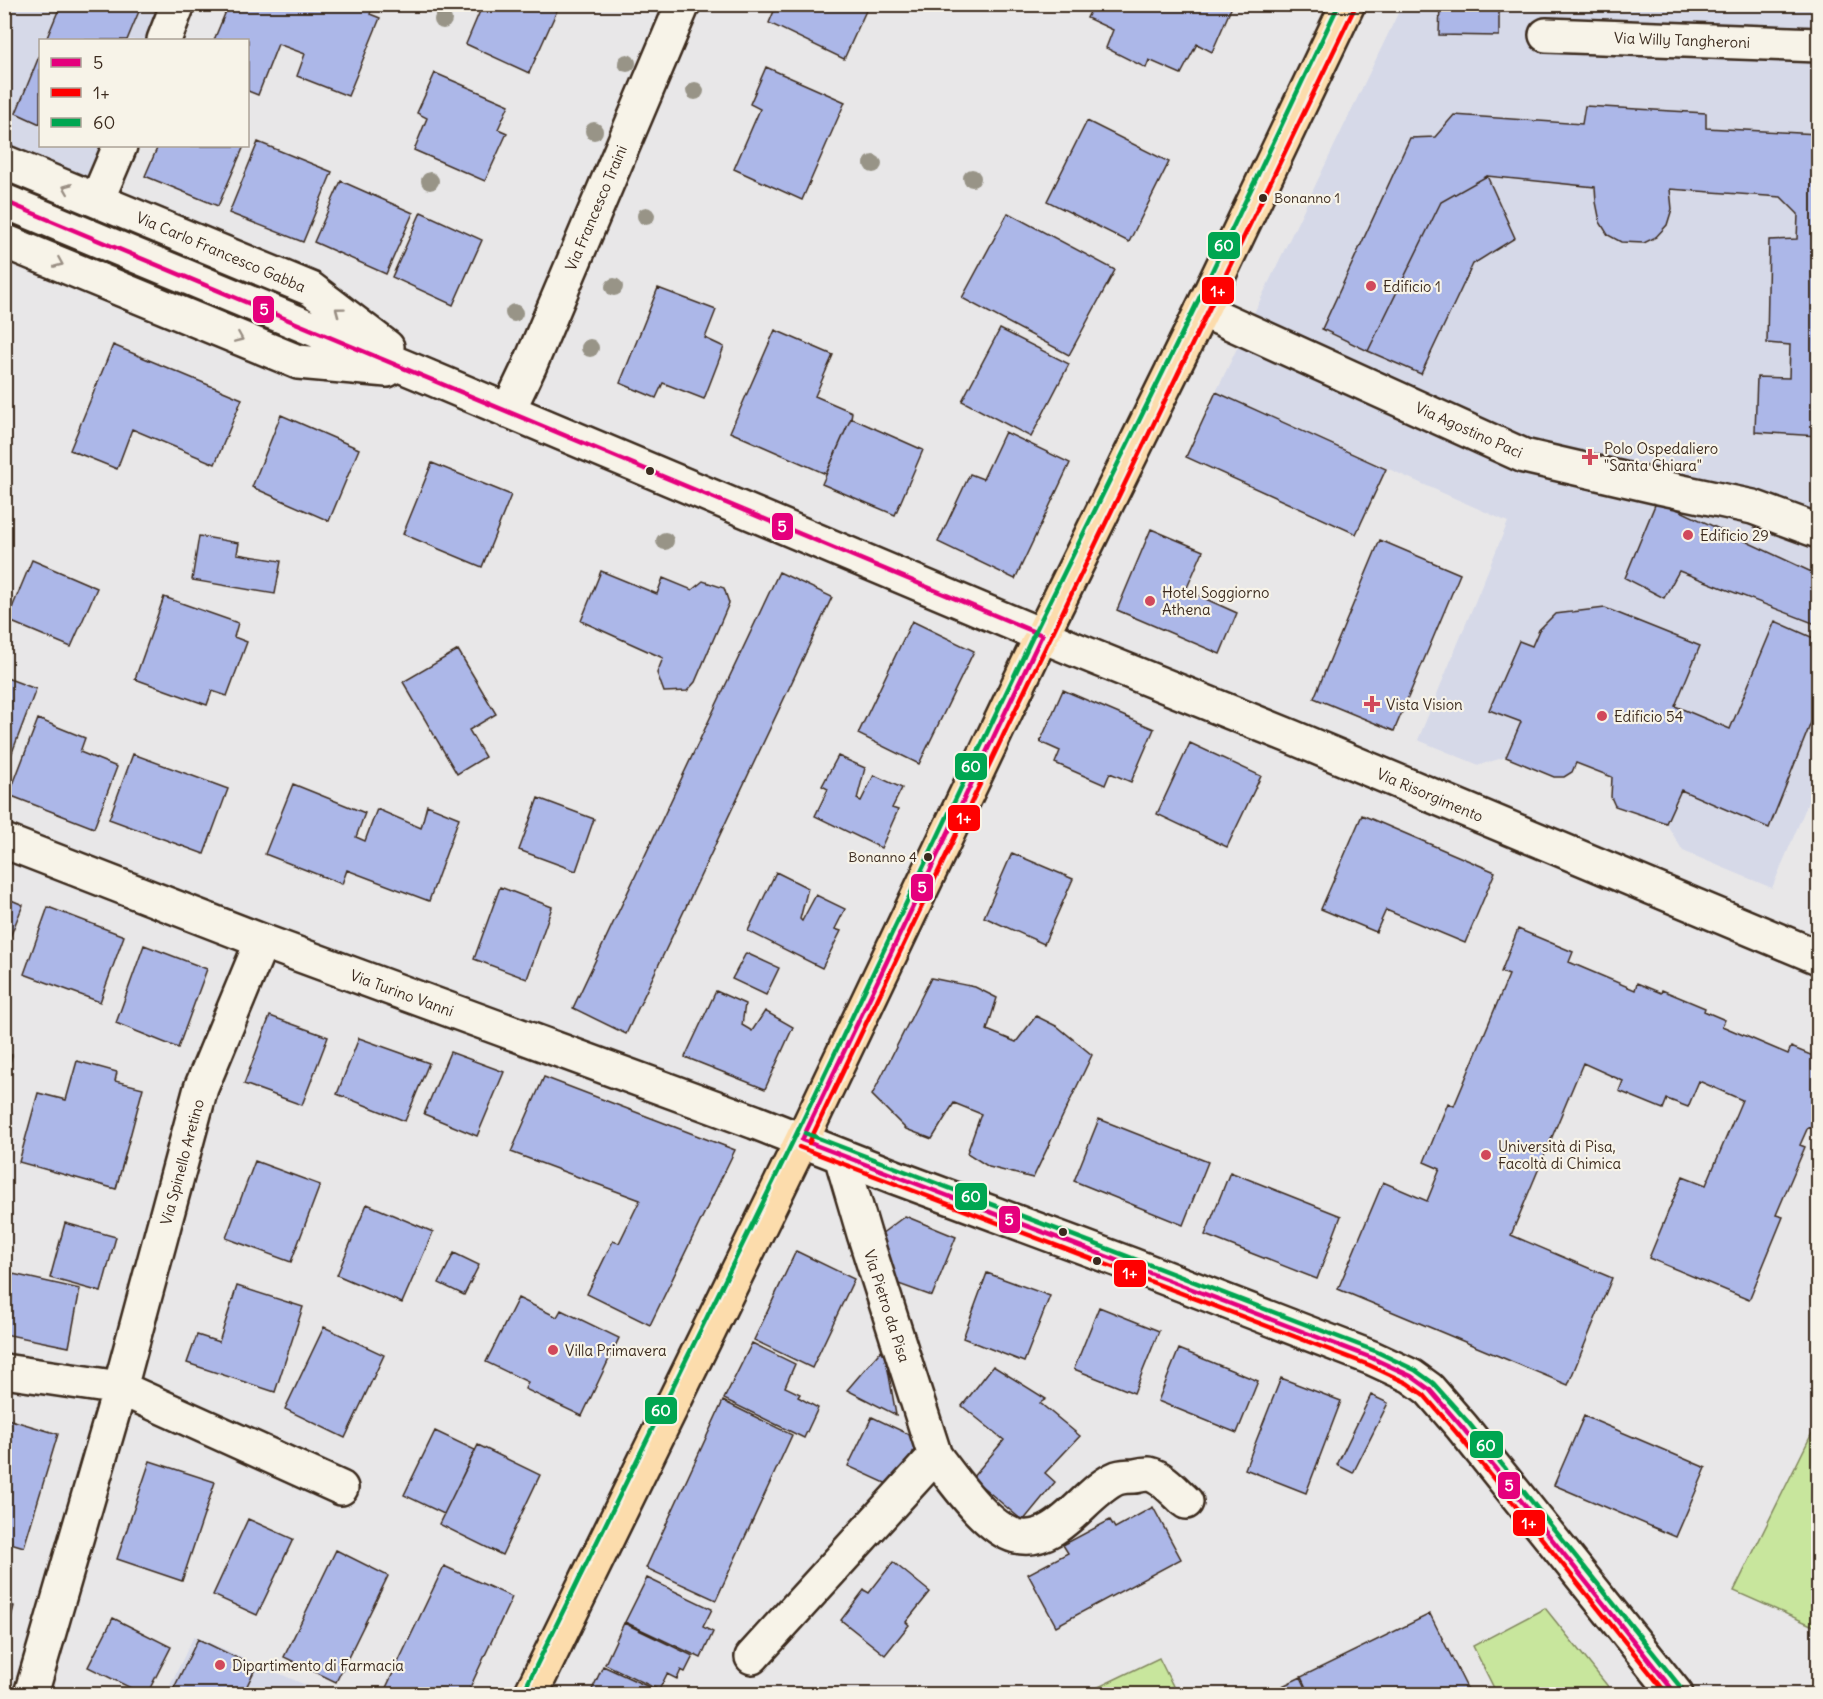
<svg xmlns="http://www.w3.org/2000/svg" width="1823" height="1699" font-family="Delius,sans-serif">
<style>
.built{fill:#d6d9e8}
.green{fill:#c8e69d;stroke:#82885e;stroke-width:1.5}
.building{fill:#acb7e8;stroke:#3b2a1e;stroke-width:1.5}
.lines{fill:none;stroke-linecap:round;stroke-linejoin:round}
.minor-casing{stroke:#3b2a1e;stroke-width:38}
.major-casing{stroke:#3b2a1e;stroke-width:38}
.minor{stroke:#f7f3e8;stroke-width:33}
.major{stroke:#fcdcac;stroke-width:33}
.bus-1-casing{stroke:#f7f3e8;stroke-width:9}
.bus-2-casing{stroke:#f7f3e8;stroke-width:9}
.bus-3-casing{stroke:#f7f3e8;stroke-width:9}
.bus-1{stroke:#e5007d;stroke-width:4.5}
.bus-2{stroke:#f00;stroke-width:4.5}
.bus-3{stroke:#00a651;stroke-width:4.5}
.tree{fill:#989487}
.oneway{stroke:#998e83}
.bus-dot{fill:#3b2a1e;stroke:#f7f3e8;stroke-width:2}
.poi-dot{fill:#d1495b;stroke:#f7f3e8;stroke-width:2}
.labels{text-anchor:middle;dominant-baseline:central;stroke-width:4.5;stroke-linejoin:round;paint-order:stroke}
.bus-label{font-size:14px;fill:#3b2a1e;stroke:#f7f3e8;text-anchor:start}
.street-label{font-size:15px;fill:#3b2a1e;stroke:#f7f3e8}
.poi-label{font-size:15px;fill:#3b2a1e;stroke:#f7f3e8;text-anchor:start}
.line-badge{stroke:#f7f3e8;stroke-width:2}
.badge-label{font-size:16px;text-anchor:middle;font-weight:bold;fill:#fff}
</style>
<rect width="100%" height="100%" fill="#e8e7e8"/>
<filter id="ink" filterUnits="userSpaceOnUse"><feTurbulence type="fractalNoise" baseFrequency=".0167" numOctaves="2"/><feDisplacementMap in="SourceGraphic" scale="12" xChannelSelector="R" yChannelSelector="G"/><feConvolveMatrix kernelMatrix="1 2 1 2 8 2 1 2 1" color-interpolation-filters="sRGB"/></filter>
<g filter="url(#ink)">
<path class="built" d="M4 5H160L146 40H40V146H103L89 180 5 147Z
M1402 5H1818V779L1772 888 1683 851 1666 823 1615 806 1611 797 1612 777 1576 763 1572 772 1565 777H1554L1506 757 1479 765 1418 740 1508 522 1216 392Z
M194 1636 326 1694H166Z"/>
<path class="green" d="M1818 1421V1628L1734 1591Z
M1545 1608 1614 1694H1497L1473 1646Z
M1159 1658 1177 1694H1084Z"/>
<path class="building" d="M61 4H142L127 40H46Z
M229 4H374L370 14 380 18 348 96 297 76 305 54 278 44 258 95 248 91V40H214Z
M483 4H560L529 73 466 44Z
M777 4H869L844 59 769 23Z
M1094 4H1233L1212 52 1197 44 1181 74 1149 60 1146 68 1106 48 1113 30 1087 18Z
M1465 4H1499V36L1439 35 1440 6H1465Z
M40 54V124L16 113Z
M766 67 845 102 802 200 734 169 760 109 750 104Z
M435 73 509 105 498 129 507 133 485 181 414 150 427 118 417 113Z
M1585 106 1706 113V128L1818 134V436L1755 432 1757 377 1789 378 1790 345 1767 343 1769 240 1797 239 1798 214 1781 197 1670 189 1672 209 1667 225 1656 237 1644 243 1621 242 1608 235 1600 222 1596 202 1595 187 1487 176 1441 202 1368 351 1322 329 1410 138 1435 137 1454 115 1582 124Z
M1087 121 1169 162 1129 242 1047 201Z
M258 142 332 172 303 242 229 213Z
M158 146H244L218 206 145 176Z
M1487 176 1515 238 1473 264 1421 374 1368 351 1441 202Z
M341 181 413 213 386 274 314 242Z
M421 212 482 240 453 305 392 277Z
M1008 213 1115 270 1069 355 962 298Z
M658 288 716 310 705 338 724 347 704 399 663 383 656 398 620 383Z
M1000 329 1069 364 1031 437 962 401Z
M775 330 833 355 815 396 852 412 851 418 826 474 730 432Z
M113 345 242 399 215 464 132 429 117 469 70 450Z
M1216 392 1386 469 1356 534 1186 457Z
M281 415 359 449 329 521 252 487Z
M851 418 923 450 895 515 822 484Z
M1005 432 1070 463 1015 579 938 542 970 474 983 479Z
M432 463 511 495 482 567 403 534Z
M1657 500 1818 575V625L1679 571 1664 598 1625 578Z
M1151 529 1203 551 1186 590 1237 613 1220 654 1117 610Z
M199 536 239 543 237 554 281 561 275 594 192 580Z
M1380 540 1460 574 1394 731 1314 698Z
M32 560 97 588 71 647 7 620Z
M601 571 657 594 663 578 692 590 703 581 724 588 729 603 695 682 687 691 664 692 657 673 663 658 581 621Z
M779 572 832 597 626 1034 573 1008Z
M164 597 238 623 234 637 247 642 227 696 212 691 207 705 135 679Z
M1605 608 1700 646 1675 706 1730 729 1775 621 1818 640V705L1769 828 1681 790 1666 823 1615 806 1611 797 1612 777 1576 763 1572 772 1564 777H1554L1506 757 1521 722 1489 710 1519 641 1532 646 1539 630 1555 614Z
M912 621 974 651 919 764 858 734Z
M458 650 496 714 469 730 485 757 457 774 403 682Z
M4 677 36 689 4 774Z
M1063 690 1154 729 1131 782 1110 773 1105 785 1055 763 1060 751 1040 742Z
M38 719 85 738 80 752 117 767 94 828 9 795Z
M1190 743 1261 776 1227 847 1157 814Z
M133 754 228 789 204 854 109 819Z
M838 756 865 768 857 799 861 801 874 775 902 788 892 808 898 810 881 848 815 816 828 789 822 786Z
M293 784 365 813 356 837 365 841 377 809 421 828 427 805 459 818 429 901 347 870 342 884 265 854Z
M538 798 594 819 576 871 519 850Z
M1362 815 1495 872 1465 943 1386 910 1376 932 1321 909Z
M1012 853 1073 879 1044 944 984 917Z
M776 872 808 888 800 919 802 921 816 895 845 909 835 929 841 931 822 968 748 931Z
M500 887 552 907 527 979 474 959Z
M4 897 23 905 4 952Z
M48 907 124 936 100 1002 24 974Z
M1518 929 1573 952 1569 962 1635 990 1637 983 1661 993 1662 990 1705 1008 1704 1011 1725 1020 1722 1026 1788 1054 1791 1047 1818 1058V1123L1815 1130 1808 1127 1800 1145 1805 1147 1776 1215 1783 1217 1749 1300 1649 1258 1683 1176 1706 1185 1742 1100 1699 1081 1688 1107 1667 1099 1663 1109 1619 1091 1623 1081 1583 1063 1511 1235 1612 1278 1568 1385 1338 1289 1383 1182 1427 1201 1440 1169 1424 1162 1448 1103 1454 1106 1509 975 1501 972Z
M144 945 207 969 178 1048 116 1023Z
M746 953 779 968 766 995 732 979Z
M931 978 975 987 997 998 987 1030 1016 1042 1036 1016 1058 1027 1092 1055 1033 1178 989 1167 967 1153 981 1114 954 1103 932 1139 906 1129 872 1095Z
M716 991 745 1004 742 1025 752 1031 765 1011 793 1027 765 1089 685 1057Z
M270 1016 328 1037 302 1105 244 1084Z
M359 1038 429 1063 405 1121 337 1094Z
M450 1052 504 1072 477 1136 424 1114Z
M4 1053 12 1055 4 1088Z
M77 1061 117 1072 115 1081 143 1088 116 1189 19 1162 38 1093 66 1100Z
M544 1077 735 1150 650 1325 587 1294 613 1241 619 1243 640 1200 511 1152Z
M1099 1119 1208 1162 1183 1225 1074 1181Z
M255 1161 320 1185 291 1262 226 1238Z
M1230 1172 1341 1216 1317 1279 1205 1235Z
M367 1204 433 1232 402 1303 337 1275Z
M905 1216 956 1237 932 1296 893 1282 877 1237Z
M65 1223 116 1237 101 1292 50 1278Z
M796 1251 854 1279 812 1368 754 1340Z
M454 1253 479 1265 464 1295 439 1283Z
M4 1272 80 1289 69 1347 4 1334Z
M987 1273 1050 1296 1024 1362 963 1338Z
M237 1286 303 1307 275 1392 187 1363 197 1335 219 1342Z
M518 1298 557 1317 561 1310 619 1338 582 1416 525 1389 528 1382 486 1362Z
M1099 1307 1159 1331 1134 1393 1074 1369Z
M324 1327 384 1355 345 1438 285 1409Z
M752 1343 795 1364 785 1387 800 1394 798 1397 818 1408 804 1438 724 1399Z
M884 1347 896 1415 847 1390Z
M1179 1349 1258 1381 1237 1433 1158 1401Z
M993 1366 1046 1399 1040 1403 1080 1436 1045 1473 1055 1482 1023 1521 972 1478 1004 1440 962 1406Z
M1281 1378 1341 1401 1306 1493 1245 1469Z
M1371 1395 1388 1403 1353 1473 1337 1465Z
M723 1401 792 1435 716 1600 646 1568Z
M1584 1416 1706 1468 1676 1537 1554 1485Z
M872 1417 919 1439 896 1488 848 1466Z
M4 1418 58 1434 24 1547 4 1541Z
M435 1431 475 1450 444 1514 404 1495Z
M478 1445 540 1475 502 1555 439 1524Z
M150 1461 215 1482 182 1581 117 1559Z
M1153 1507 1181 1559 1056 1626 1028 1574 1068 1553 1063 1545 1110 1520 1115 1528Z
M248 1519 293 1539 257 1615 213 1595Z
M336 1550 388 1576 336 1682 284 1657Z
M893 1562 930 1592 906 1622 909 1625 885 1655 841 1620 864 1590 869 1593Z
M444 1566 512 1597 467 1694H383Z
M647 1578 712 1609 703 1627 713 1632 701 1658 625 1622Z
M4 1604 14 1606 4 1644Z
M1430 1614 1470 1694H1309L1301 1677Z
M113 1618 171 1647 147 1694H143L88 1667Z
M624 1623 693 1656 685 1672 681 1670 677 1679 667 1674 659 1690 605 1664Z
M198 1639 256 1667 243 1694H171Z
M603 1666 651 1688 649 1694H590Z
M1301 1677 1309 1694H1266Z"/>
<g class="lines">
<g class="minor-casing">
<path id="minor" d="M1546 35 1818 45
M164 40 178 4
M4 162 311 289 387 347
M97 200 120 146
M4 201 419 373 1074 649 1292 737 1818 957
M4 241 298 362 387 370
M1202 310 1524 456 1654 486 1753 507 1818 531
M508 411 529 367 683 4
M4 841 262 941 755 1122 895 1177 1132 1265 1372 1358 1411 1376 1429 1389 1462 1427 1676 1694
M4 1371 120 1388 341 1488
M935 1456C954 1480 986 1528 1016 1536 1058 1546 1085 1491 1117 1478 1123 1476 1130 1476 1135 1476 1139 1475 1145 1474 1149 1474 1163 1477 1176 1493 1186 1502
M752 1657 935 1456 864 1234 841 1156
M31 1694 120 1388 201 1088 262 941"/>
</g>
<g class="major-casing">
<path id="major" d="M531 1694 802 1140 1042 635 1202 310 1348 4"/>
</g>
<use href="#minor" class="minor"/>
<use href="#major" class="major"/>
<g class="bus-1-casing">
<path id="bus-1" d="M4 201 1042 635
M802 1140 1372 1358 1411 1376 1429 1389 1462 1427 1676 1694
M802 1140 1042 635"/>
</g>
<g class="bus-2-casing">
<path id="bus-2" d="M809 1143 1012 717 1355 7
M799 1147 1369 1365 1407 1383 1424 1395 1456 1432 1667 1694"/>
</g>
<g class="bus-3-casing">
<path id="bus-3" d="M805 1133 1375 1351 1415 1370 1433 1383 1468 1422 1682 1689
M524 1691 795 1137 1035 632 1195 307 1339 4"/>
</g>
<use href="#bus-1" class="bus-1"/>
<use href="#bus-2" class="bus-2"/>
<use href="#bus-3" class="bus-3"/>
</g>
<g class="tree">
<circle cx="443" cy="20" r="9"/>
<circle cx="627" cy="63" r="9"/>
<circle cx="695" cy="91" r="9"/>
<circle cx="594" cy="131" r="9"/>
<circle cx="873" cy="164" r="9"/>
<circle cx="972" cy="178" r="9"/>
<circle cx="430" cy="181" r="9"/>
<circle cx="646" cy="216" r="9"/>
<circle cx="614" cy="287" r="9"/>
<circle cx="514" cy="313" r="9"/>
<circle cx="590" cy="348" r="9"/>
<circle cx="665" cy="541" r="9"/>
</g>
<defs><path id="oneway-chevron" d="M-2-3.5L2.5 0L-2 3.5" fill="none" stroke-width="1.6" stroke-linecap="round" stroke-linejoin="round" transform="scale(1.5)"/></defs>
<g class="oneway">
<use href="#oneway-chevron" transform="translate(67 188) rotate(-158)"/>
<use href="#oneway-chevron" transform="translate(59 263) rotate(23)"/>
<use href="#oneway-chevron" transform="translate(339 311) rotate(-143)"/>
<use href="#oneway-chevron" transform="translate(239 338) rotate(23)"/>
</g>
</g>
<g class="bus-dot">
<circle cx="1263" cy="198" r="5"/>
<circle cx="650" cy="471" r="5"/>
<circle cx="928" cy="857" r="5"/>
<circle cx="1063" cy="1232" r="5"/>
<circle cx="1097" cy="1261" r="5"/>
</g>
<g class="poi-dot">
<circle cx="1371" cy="286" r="6"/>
<path d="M1587 448h6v6h6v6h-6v6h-6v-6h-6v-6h6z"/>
<circle cx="1688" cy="535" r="6"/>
<circle cx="1150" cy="601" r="6"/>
<path d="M1369 695h6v6h6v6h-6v6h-6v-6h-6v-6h6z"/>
<circle cx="1602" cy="716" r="6"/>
<circle cx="1486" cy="1155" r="6"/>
<circle cx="553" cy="1350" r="6"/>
<circle cx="220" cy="1665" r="6"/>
</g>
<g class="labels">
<g class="bus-label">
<text x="1274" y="198">Bonanno 1</text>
<text x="917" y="857" text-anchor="end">Bonanno 4</text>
</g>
<g class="street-label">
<text transform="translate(1682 40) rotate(2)">Via Willy Tangheroni</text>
<text transform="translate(596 208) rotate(-67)">Via Francesco Traini</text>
<text transform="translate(221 252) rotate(23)">Via Carlo Francesco Gabba</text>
<text transform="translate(1469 430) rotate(24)">Via Agostino Paci</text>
<text transform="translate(1430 795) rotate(23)">Via Risorgimento</text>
<text transform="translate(402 993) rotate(20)">Via Turino Vanni</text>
<text transform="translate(182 1162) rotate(-75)">Via Spinello Aretino</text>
<text transform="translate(887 1306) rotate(72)">Via Pietro da Pisa</text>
</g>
<g class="poi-label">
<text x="1383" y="286">Edificio 1</text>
<text x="1604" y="448">Polo Ospedaliero<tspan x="1604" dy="17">"Santa Chiara"</tspan></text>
<text x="1700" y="535">Edificio 29</text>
<text x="1162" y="592">Hotel Soggiorno<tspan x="1162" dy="17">Athena</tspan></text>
<text x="1386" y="704">Vista Vision</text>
<text x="1614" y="716">Edificio 54</text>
<text x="1498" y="1146">Università di Pisa,<tspan x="1498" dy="17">Facoltà di Chimica</tspan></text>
<text x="565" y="1350">Villa Primavera</text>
<text x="232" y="1665">Dipartimento di Farmacia</text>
</g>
</g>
<g class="line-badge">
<rect x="1207" y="231" width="34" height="29" rx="6" fill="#00a651"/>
<rect x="1201" y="276" width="34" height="29" rx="6" fill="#f00"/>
<rect x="252" y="295" width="23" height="29" rx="6" fill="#e5007d"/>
<rect x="771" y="512" width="23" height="29" rx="6" fill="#e5007d"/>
<rect x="954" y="752" width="34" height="29" rx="6" fill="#00a651"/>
<rect x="947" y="804" width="34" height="28" rx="6" fill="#f00"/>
<rect x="910" y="873" width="24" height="29" rx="6" fill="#e5007d"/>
<rect x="954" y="1182" width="34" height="29" rx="6" fill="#00a651"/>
<rect x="998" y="1205" width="23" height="29" rx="6" fill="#e5007d"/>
<rect x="1113" y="1259" width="34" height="29" rx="6" fill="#f00"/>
<rect x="644" y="1396" width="34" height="29" rx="6" fill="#00a651"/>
<rect x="1469" y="1430" width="35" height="29" rx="6" fill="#00a651"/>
<rect x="1497" y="1471" width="24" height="29" rx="6" fill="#e5007d"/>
<rect x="1512" y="1509" width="34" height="28" rx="6" fill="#f00"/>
</g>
<g class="badge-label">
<text x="1224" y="251">60</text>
<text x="1218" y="297">1+</text>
<text x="264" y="315">5</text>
<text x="782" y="532">5</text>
<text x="971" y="772">60</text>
<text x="964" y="824">1+</text>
<text x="922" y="893">5</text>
<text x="971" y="1202">60</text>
<text x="1009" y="1225">5</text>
<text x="1130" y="1279">1+</text>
<text x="661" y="1416">60</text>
<text x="1486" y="1451">60</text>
<text x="1509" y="1491">5</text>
<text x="1529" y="1529">1+</text>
</g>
<rect width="1823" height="1699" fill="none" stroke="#f7f3e8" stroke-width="24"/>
<rect x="12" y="12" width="1799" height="1675" fill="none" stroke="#3b2a1e" stroke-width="2" filter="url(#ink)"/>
<rect x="39" y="39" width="210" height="108" fill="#f7f3e8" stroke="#aca397" stroke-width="1.5"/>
<rect x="51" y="58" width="30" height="9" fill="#e5007d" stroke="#aca397" stroke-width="1.5"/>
<text x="93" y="69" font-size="18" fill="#3b2a1e">5</text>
<rect x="51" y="88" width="30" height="9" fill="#ff0000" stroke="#aca397" stroke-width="1.5"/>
<text x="93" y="99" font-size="18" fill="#3b2a1e">1+</text>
<rect x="51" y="118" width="30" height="9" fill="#00a651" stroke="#aca397" stroke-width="1.5"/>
<text x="93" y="129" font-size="18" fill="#3b2a1e">60</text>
</svg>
